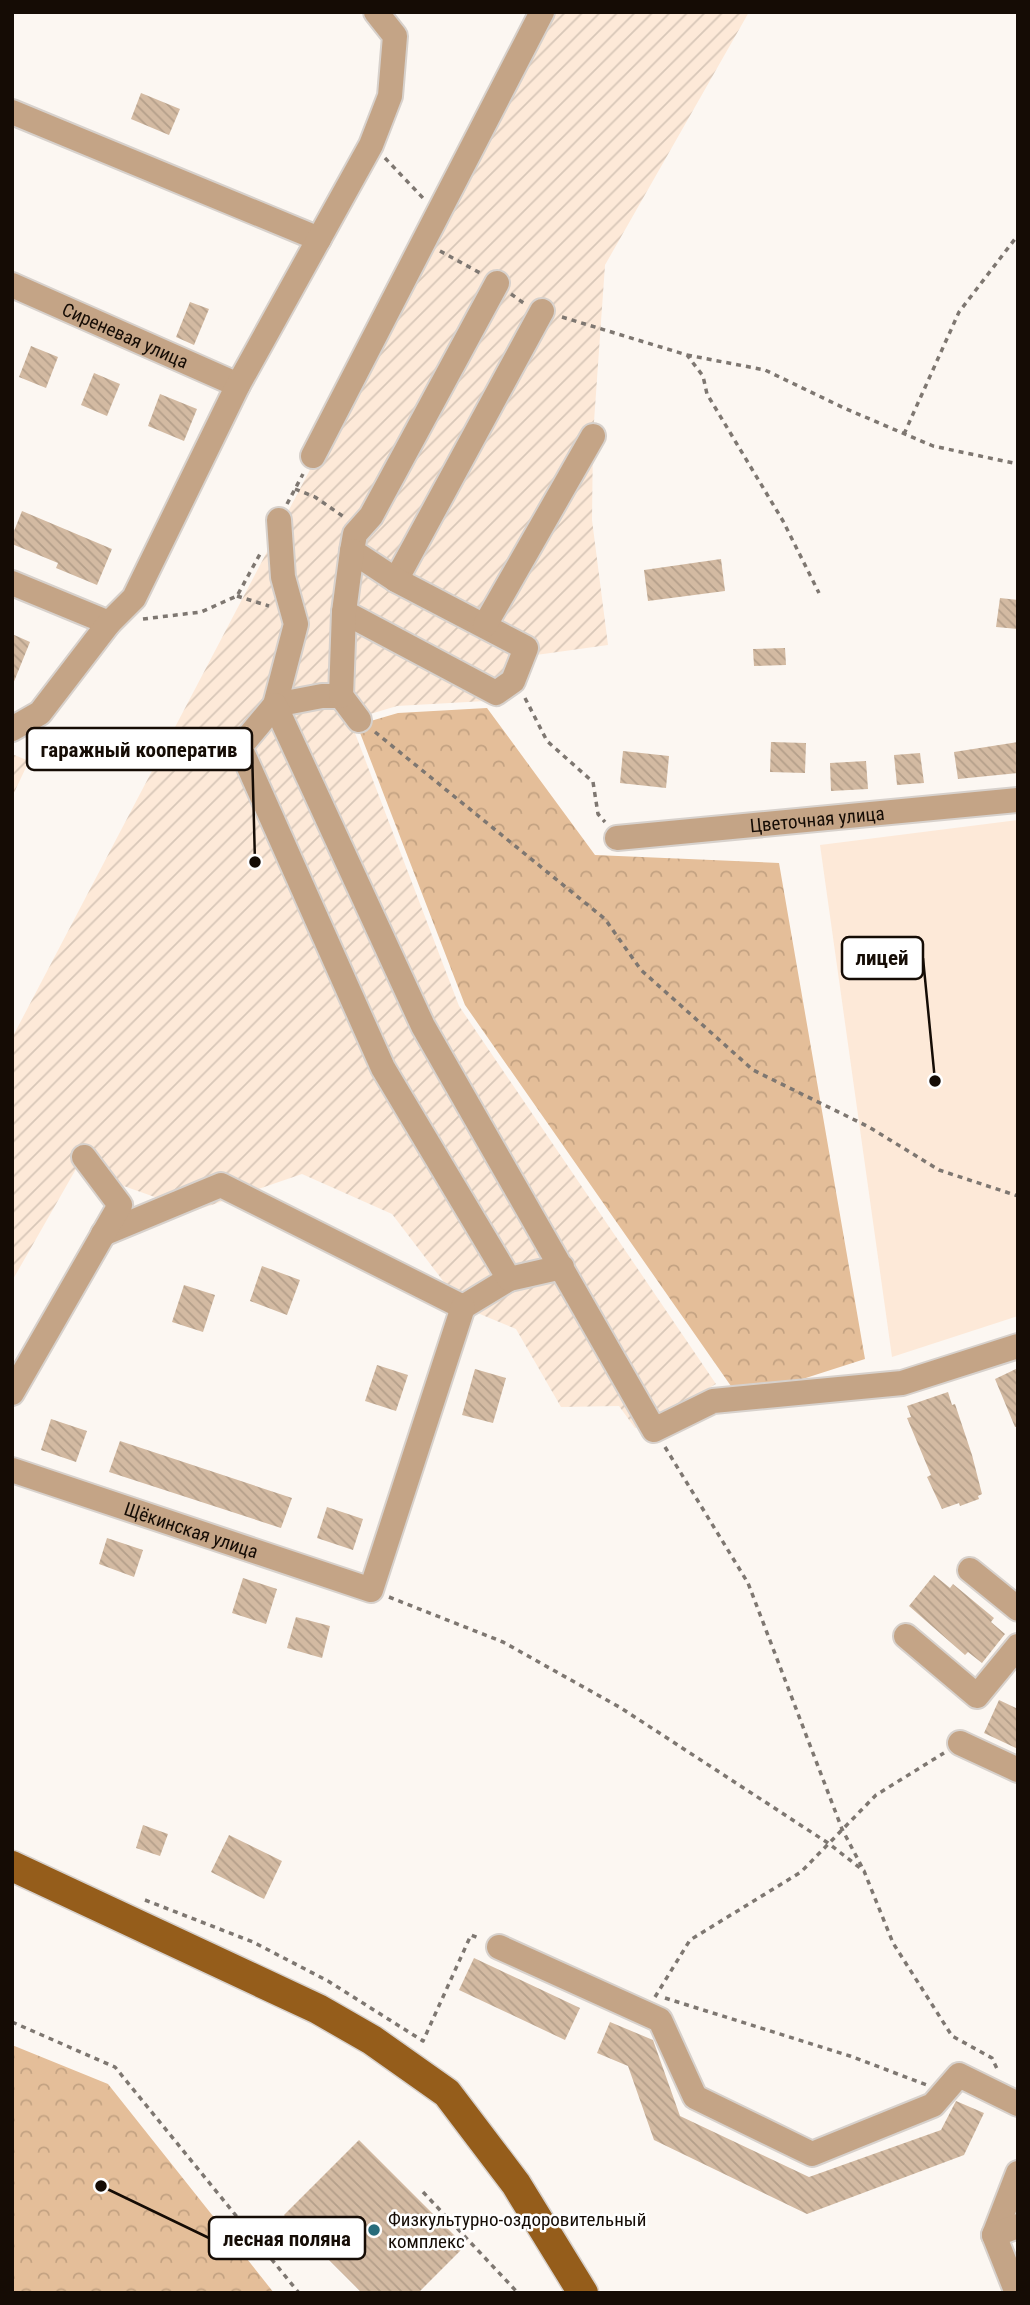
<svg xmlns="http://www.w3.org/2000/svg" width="1030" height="2305" font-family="'Roboto Condensed',sans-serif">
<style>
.built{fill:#fde9d8}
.industrial{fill:url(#industrial-furrows)}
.forest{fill:url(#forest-crowns)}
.building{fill:url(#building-back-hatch)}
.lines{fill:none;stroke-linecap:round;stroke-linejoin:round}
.minor-casing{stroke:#d7d1cc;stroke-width:28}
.major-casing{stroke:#d7d1cc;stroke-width:33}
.path{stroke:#7e7771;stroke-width:3.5;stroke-dasharray:5 5;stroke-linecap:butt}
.minor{stroke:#c4a486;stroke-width:24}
.major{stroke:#955d1b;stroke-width:30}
.poi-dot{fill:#276c7b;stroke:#fff;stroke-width:2.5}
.labels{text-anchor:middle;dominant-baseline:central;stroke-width:5;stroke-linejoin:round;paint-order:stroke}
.street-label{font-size:19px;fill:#150c05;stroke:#fff}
.poi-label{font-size:19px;fill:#150c05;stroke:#fff;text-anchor:start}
.leader{fill:none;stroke:#150c05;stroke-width:2.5}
.callout-dot{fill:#150c05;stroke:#fff;stroke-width:2.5}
.callout{fill:#fff;stroke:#150c05;stroke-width:2.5}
.callout-label{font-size:21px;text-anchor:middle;font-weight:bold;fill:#150c05}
</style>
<defs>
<pattern id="industrial-furrows" width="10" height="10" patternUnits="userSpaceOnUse" patternTransform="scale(1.75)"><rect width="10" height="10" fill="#fde9d8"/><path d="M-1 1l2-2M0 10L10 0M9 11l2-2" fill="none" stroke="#d8c7b8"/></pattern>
<pattern id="forest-crowns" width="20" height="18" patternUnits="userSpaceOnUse" patternTransform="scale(1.75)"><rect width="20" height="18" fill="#e4be99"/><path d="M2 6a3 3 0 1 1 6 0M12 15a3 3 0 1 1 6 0" fill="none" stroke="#c3a282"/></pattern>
<pattern id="building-back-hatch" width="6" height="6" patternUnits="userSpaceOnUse" patternTransform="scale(1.75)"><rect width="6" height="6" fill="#d3baa2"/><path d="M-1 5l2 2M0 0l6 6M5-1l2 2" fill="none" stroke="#b49f8a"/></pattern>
</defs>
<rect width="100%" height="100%" fill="#fcf7f2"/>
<path class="built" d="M1018 820V1316L892 1357 820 845Z"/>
<path class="industrial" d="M550 12H749L605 265 593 436 592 520 608 645 536 655 503 700 397 706 350 720 459 1006 716 1384 635 1428 619 1406 561 1407 516 1329 463 1307 392 1214 302 1174 194 1211 76 1169 12 1281V1038Z
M12 754 29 761 12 797Z"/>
<path class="forest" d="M487 708 595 855 779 863 865 1359 740 1399 465 1005 357 725 398 713Z
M12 2045 108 2084 274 2293H12Z"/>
<path class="building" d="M141 93 180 109 169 135 131 119Z
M190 302 209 309 194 345 176 337Z
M31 346 58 357 46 388 19 377Z
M94 373 120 384 107 416 81 405Z
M160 394 197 409 184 441 148 426Z
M22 511 112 549 97 585 56 568 58 563 12 544V536Z
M721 559 725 591 648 601 644 570Z
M1000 598 1018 600V629L996 627Z
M12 634 30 642 13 684H12Z
M785 648 786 665 754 666 753 649Z
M771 742 806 743 805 773 770 772Z
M1018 742V773L958 779 954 752Z
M623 751 669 756 666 788 620 783Z
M920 753 924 783 897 785 894 755Z
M866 761 868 789 831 791 830 763Z
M262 1266 300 1280 287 1315 250 1301Z
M184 1285 215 1295 203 1332 172 1322Z
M377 1365 408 1375 396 1411 365 1401Z
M1018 1368V1427H1015L995 1379Z
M475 1369 506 1378 493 1423 462 1415Z
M948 1392 952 1405 955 1404 972 1455 982 1494 978 1496 979 1499 960 1506 959 1503 942 1509 927 1477 931 1475 907 1418 911 1417 907 1406Z
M51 1419 87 1431 76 1462 41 1450Z
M120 1441 292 1498 281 1528 109 1472Z
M327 1507 363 1519 353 1550 317 1538Z
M107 1538 143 1550 134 1577 99 1564Z
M934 1575 950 1588 953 1584 994 1618 991 1622 1005 1634 982 1663 968 1652 965 1655 909 1606Z
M243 1578 277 1589 266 1624 232 1613Z
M296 1617 330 1626 322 1658 287 1648Z
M999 1700 1018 1709V1749L984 1733Z
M143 1825 168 1834 160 1856 136 1848Z
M229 1835 282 1861 264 1899 211 1872Z
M474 1958 580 2008 565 2040 459 1990Z
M610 2022 653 2040 680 2116 809 2177 941 2130 956 2101 984 2113 964 2155 807 2214 654 2140 628 2066 597 2053Z
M359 2140 465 2246 418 2293H362L284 2215Z"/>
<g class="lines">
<g class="minor-casing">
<g id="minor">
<path d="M12 112 319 239"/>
<path id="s1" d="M12 285 238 385"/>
<path d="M313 456 542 12"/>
<path d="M279 520 283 577 296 624 275 705 322 696H341L359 720"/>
<path d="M396 580 542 311"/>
<path d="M12 583 109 623"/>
<path d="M344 612 496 693 513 681 526 648 396 580 352 551 355 534 371 516 497 283"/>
<path d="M485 625 593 436"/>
<path d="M341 696 344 612 352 551"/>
<path d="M12 729 40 713 109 623 134 598 238 385 371 145 390 96 395 36 376 12"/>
<path id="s2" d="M617 838 1018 800"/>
<path d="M103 1234 221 1185 463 1307 509 1279"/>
<path d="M562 1267 509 1279 383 1068 240 747 275 705 423 1026 654 1430 713 1401 902 1383 1018 1346"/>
<path d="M12 1393 120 1205 84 1157"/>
<path id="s3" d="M12 1470 371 1590 463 1307"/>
<path d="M970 1570 1018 1609"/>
<path d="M906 1636 977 1696 1018 1646"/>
<path d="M960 1743 1018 1770"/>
<path d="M499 1947 660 2020 695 2097 812 2154 933 2105 959 2075 1018 2104"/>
<path d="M994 2235 1018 2173"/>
<path d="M1017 2293 994 2235 1018 2226"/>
</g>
</g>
<g class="major-casing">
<path id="major" d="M12 1866 318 2009 372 2040 447 2093 516 2184 583 2293"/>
</g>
<path class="path" d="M385 158 423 198
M440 251 482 274
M511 294 525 304
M562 317 687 355 703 376 707 394 783 521 819 593
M687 355 765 370 844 408 933 446 1018 464
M904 434 959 312 1018 235
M295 489 315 497 344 517
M287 504 303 474
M237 596 269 606
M143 619 201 612 237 596 260 554
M525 698 547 741 593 782 598 814 605 822
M375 732 605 919 641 970 753 1070 869 1127 939 1170 1018 1196
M665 1447 748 1583 842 1829 863 1869
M389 1597 503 1642 621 1708 828 1843 864 1871 893 1943 952 2036 992 2058 998 2071
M145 1900 253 1942 328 1981 423 2041 471 1935 481 1939
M655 1997 690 1940 801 1872 876 1795 944 1753
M665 1998 850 2056 927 2085
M12 2022 115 2067 299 2293
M423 2192 518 2293"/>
<use href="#minor" class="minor"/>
<use href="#major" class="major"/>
</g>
<circle class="poi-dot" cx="374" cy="2230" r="7"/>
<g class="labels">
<g class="street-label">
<text stroke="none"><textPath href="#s1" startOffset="124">Сиреневая улица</textPath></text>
<text stroke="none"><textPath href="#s2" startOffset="201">Цветочная улица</textPath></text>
<text stroke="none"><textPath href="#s3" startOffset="189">Щёкинская улица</textPath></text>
</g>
<g class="poi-label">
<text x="388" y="2219">Физкультурно-оздоровительный<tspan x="388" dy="22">комплекс</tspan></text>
</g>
</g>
<path class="leader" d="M255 862L252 749M935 1081L923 958M101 2186L209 2238"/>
<g class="callout-dot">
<circle cx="255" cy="862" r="7"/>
<circle cx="935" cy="1081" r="7"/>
<circle cx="101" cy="2186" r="7"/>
</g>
<g class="callout">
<rect x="27" y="728" width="225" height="42" rx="7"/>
<rect x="842" y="937" width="81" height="42" rx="7"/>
<rect x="209" y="2217" width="156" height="42" rx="7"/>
</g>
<g class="callout-label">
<text x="139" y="757">гаражный кооператив</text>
<text x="882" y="965">лицей</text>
<text x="287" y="2246">лесная поляна</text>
</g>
<rect width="1030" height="2305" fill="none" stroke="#150c05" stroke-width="28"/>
</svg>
